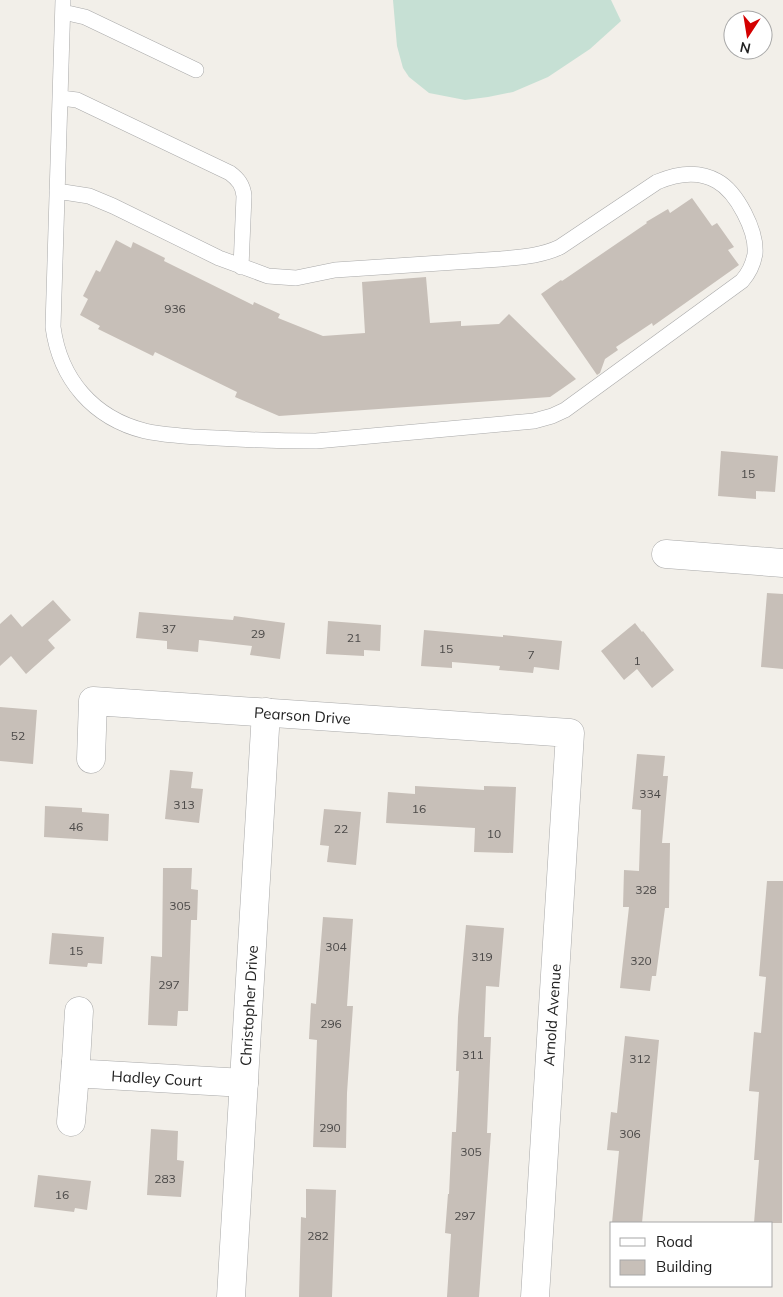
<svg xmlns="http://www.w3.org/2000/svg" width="783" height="1297" font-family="Mulish,sans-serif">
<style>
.wetland{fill:#c6e0d4}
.building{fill:#c7bfb8}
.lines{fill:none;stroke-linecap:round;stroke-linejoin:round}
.lane-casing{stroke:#a9a9a9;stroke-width:16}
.street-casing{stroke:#a9a9a9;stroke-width:29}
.lane{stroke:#fff;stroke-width:15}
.street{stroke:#fff;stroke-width:28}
.labels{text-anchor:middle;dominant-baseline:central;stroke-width:4;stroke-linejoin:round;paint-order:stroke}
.number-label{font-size:12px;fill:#4b4948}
.street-label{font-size:15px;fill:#222;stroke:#fff}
</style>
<rect width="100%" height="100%" fill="#f2efe9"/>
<path class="wetland" d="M393 0H611L621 21 590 49 548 77 513 92 488 97 465 100 429 93 409 77 403 68 397 46Z"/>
<path class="building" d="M692 198 712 226 717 223 734 247 728 250 739 265 653 326 652 323 616 347 618 350 605 359 600 373 597 375 541 294 561 280 562 281 647 223 646 222 668 209 670 213Z
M116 240 131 248 133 242 165 258 164 261 253 305 254 302 280 314 278 318 323 336 365 333 362 282 426 277 430 323 461 321V326L499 324 509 314 576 379 550 397 279 416 235 397 237 392 155 352 153 356 98 329 100 326 80 315 88 299 83 296 96 270 100 272Z
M721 451 778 456 775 492 756 491V499L718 496Z
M767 593 783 594V669L761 667Z
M53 600 71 620 48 640 55 648 26 674 11 656 0 666V624L11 614 22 627Z
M139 612 233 620 234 616 285 623 280 659 250 655 252 646 199 640 198 652 167 649V641L136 638Z
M328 621 381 625 380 651 364 650V656L326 654Z
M635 623 642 632 643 631 674 670 652 688 637 669 624 680 601 651Z
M424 630 503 637V635L562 641 559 670 534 667 533 673 499 670 500 666 452 662V668L421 666Z
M0 707 37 710 33 764 0 761Z
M637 754 665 756 663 776H668L662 843H670L669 908H665L656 976H652L650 991 620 988 629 907H623L624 870 639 871 641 810 632 809Z
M170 770 193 772 191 788 203 789 199 823 165 819Z
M415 786 484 790V786L516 787 513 853 474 852 475 828 386 823 388 792 415 794Z
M45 806 82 808V812L109 814 108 841 44 837Z
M324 809 361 812 356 865 327 862 329 846 320 845Z
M163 868H192L191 889 198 890 197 920H191L188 1011H178L177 1026 148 1025 151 956 162 957Z
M767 881H783L782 1223H754L759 1160H754L759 1092 749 1091 754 1032 761 1033 766 977 759 976Z
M323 917 353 919 347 1006H353L347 1093 346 1148 313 1147 317 1040 309 1039 311 1003 316 1004Z
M466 925 504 928 499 987 486 986 484 1037H491L487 1133H491L479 1297H447L451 1234 445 1233 448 1194H449L452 1132H456L459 1071H456L458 1017Z
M52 933 104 937 102 964 88 963 87 967 49 964Z
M625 1036 659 1040 642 1223H612L619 1151 607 1150 611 1112 617 1113Z
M151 1129 178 1131 177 1160 184 1161 181 1197 147 1195Z
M38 1175 91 1181 87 1210 75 1208 74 1212 34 1207Z
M306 1189 336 1190 332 1297H299L301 1217 306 1218Z"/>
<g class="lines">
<g class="lane-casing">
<path id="lane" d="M63 12 85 17 196 70
M61 98 77 100 230 173C238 179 243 185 244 196L241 267
M57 191 89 196 113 206 219 258 268 276 296 278 335 270 501 259C521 257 541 256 560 247L657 182C676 174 698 170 717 181 737 192 757 231 755 254 753 265 749 273 742 281L565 410 552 416 534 421 316 441C283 441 250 440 217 438 193 437 168 436 145 431 93 418 60 379 53 327L63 0"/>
</g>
<g class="street-casing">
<g id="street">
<path d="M666 554 783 563"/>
<path id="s1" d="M91 759 93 701 570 733 535 1297"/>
<path id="s2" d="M79 1011 76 1062C78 1069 82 1073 89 1074L244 1083"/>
<path d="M71 1122 76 1062"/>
<path id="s3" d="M231 1297 266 712"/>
</g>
</g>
<use href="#lane" class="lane"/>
<use href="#street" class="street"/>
</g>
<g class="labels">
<g class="number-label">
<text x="175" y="308">936</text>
<text x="748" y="473">15</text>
<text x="169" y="628">37</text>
<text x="258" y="633">29</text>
<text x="354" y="637">21</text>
<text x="446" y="648">15</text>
<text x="531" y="654">7</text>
<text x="637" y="660">1</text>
<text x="18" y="735">52</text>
<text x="650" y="793">334</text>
<text x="184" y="804">313</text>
<text x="419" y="808">16</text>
<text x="76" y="826">46</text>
<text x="341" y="828">22</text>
<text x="494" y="833">10</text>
<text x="646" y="889">328</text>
<text x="180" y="905">305</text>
<text x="336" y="946">304</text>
<text x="76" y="950">15</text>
<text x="482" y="956">319</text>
<text x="641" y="960">320</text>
<text x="169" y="984">297</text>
<text x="331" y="1023">296</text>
<text x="473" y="1054">311</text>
<text x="640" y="1058">312</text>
<text x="330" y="1127">290</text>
<text x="630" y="1133">306</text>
<text x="471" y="1151">305</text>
<text x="165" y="1178">283</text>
<text x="62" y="1194">16</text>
<text x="465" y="1215">297</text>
<text x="318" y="1235">282</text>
</g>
<g class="street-label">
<text stroke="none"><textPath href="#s1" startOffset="268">Pearson Drive</textPath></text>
<text stroke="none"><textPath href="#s3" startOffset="292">Christopher Drive</textPath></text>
<text transform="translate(552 1015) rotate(-86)">Arnold Avenue</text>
<text stroke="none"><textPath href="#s2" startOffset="138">Hadley Court</textPath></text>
</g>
</g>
<rect x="610" y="1222" width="162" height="65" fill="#ffffff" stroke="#a7a7a7"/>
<rect x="620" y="1238" width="25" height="8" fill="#ffffff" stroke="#a7a7a7"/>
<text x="656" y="1247" font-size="15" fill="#222222">Road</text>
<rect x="620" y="1260" width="25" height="15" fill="#c7bfb8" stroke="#a7a7a7"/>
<text x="656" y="1272" font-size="15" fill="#222222">Building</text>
<g transform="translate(748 35) rotate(192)"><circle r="24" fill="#ffffff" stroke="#a7a7a7"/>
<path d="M0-4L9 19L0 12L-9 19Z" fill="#d40000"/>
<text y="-8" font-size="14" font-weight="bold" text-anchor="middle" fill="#222222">N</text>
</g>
</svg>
